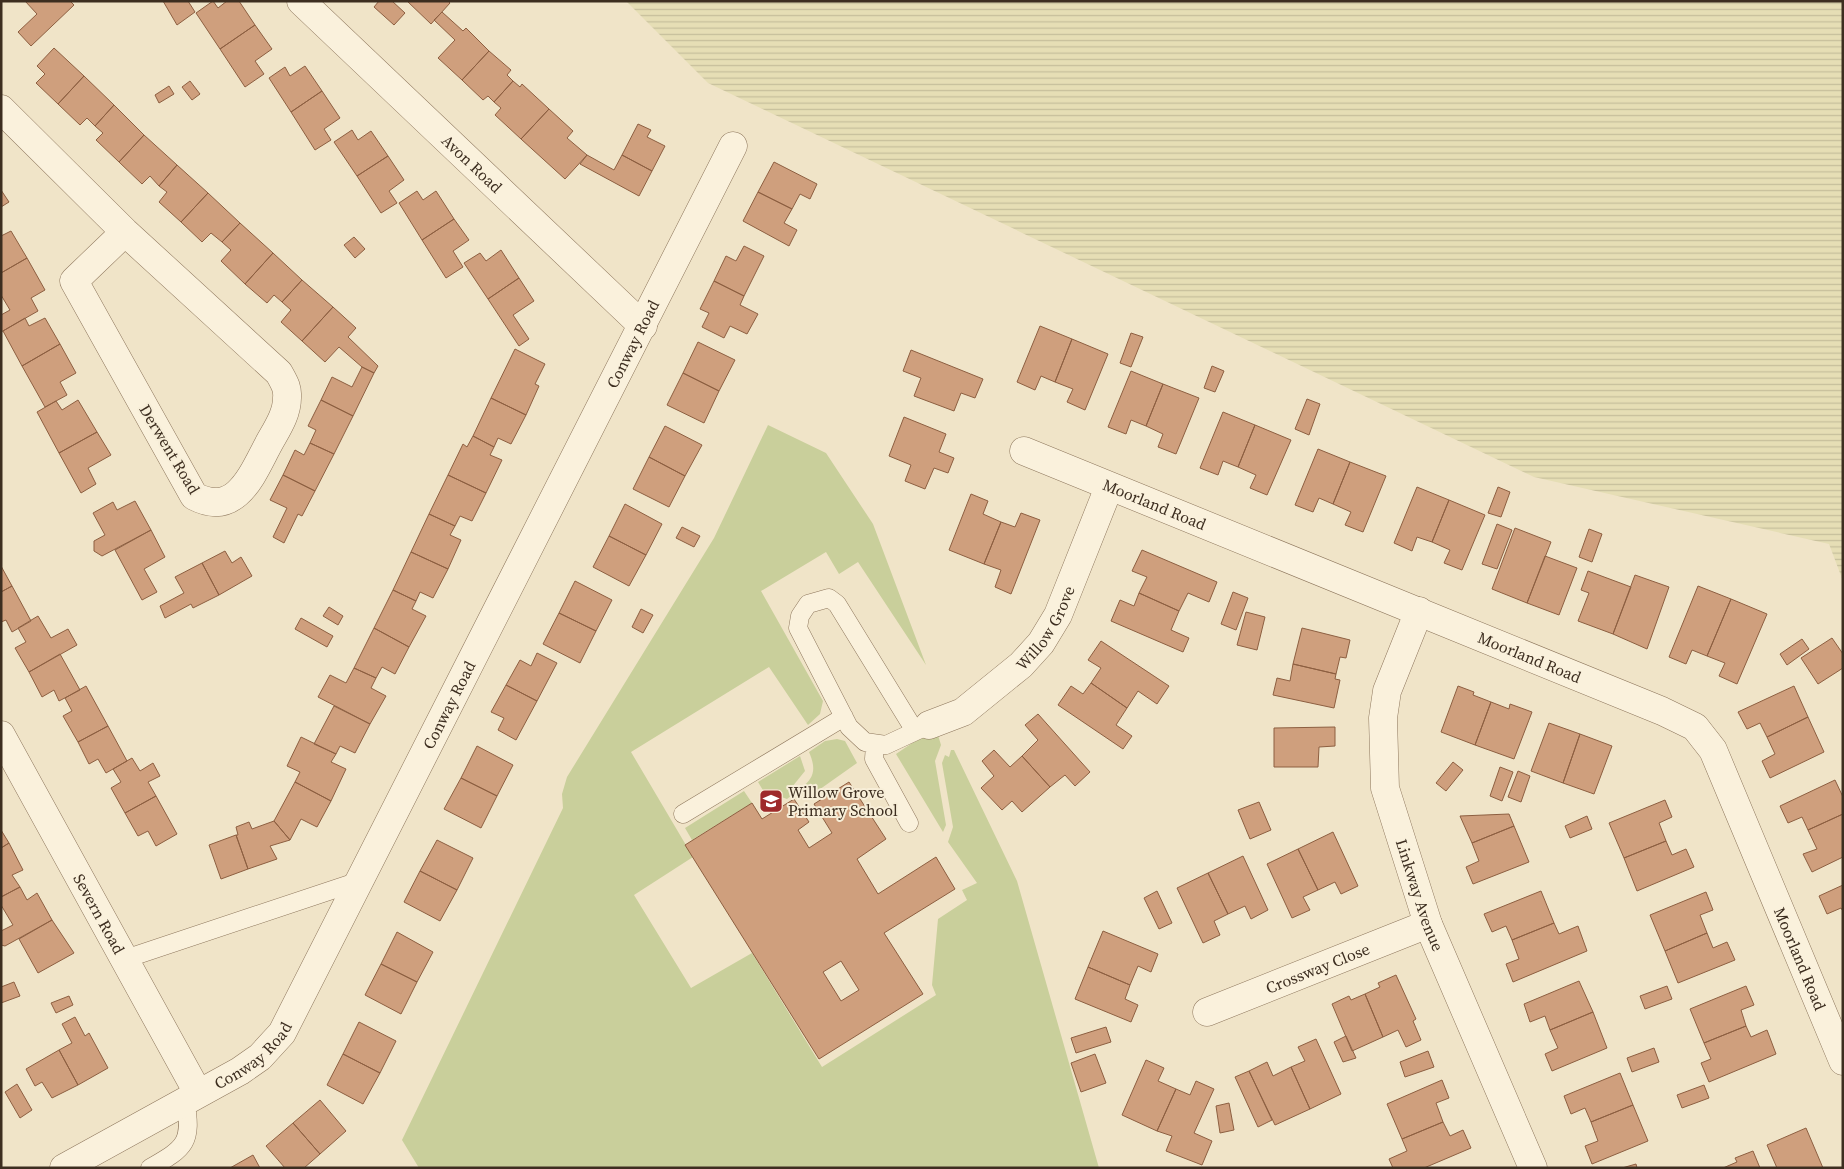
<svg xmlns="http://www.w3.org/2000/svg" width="1844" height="1169" font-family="'Source Serif 4',serif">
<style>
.farmland{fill:url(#farmland-rules)}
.green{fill:#c9cf9b}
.building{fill:#cf9f7d;stroke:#8d5f41;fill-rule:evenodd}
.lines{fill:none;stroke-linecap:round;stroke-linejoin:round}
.lane-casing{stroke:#8d765c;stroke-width:19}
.street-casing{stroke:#8d765c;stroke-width:29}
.lane{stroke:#faf1dc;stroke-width:18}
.street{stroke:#faf1dc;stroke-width:28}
.labels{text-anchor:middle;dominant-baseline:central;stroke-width:4;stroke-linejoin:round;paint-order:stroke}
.street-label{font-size:16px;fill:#3d2e20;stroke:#f7eed8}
.poi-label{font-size:16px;fill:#3d2e20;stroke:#f7eed8;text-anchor:start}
</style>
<defs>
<pattern id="farmland-rules" width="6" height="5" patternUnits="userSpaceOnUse" patternTransform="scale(1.25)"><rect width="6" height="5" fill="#e6deb5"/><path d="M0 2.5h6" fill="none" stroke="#c6bf9b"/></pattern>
</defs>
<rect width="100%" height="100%" fill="#f0e4c8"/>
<path class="farmland" d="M626 1H1843V581L1829 544 1534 477 708 83Z"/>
<path class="green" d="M768 425 826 453 873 524 926 665 858 562 839 574 826 552 761 591 823 701 820 714 808 725 769 667 631 752 693 857 634 895 691 988 752 953 822 1067 936 995 932 985 938 919 967 900 962 890 977 883 948 842 953 827 942 763 945 755 949 757 951 750H954L1017 881 1099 1168H419L402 1140 563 808 562 794 567 777 714 538Z
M924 735H938L941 745 935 761 946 825 943 832 896 754Z
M837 739 845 741 857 763 816 792 812 790 806 794 802 793 801 788C815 778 816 768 809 752L825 741Z
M800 756 805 771 792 787V795L787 799 770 793 767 797 758 782Z
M744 791 752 803 692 840 685 828Z"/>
<path class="building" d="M25 1H70L74 5 31 46 18 32 37 14Z
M163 1H188L195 12 177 25Z
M213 1 218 8 227 1H239L255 25 220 49 196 13Z
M379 1H392L405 13 394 25 374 7Z
M407 1H448L450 3 431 24Z
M442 12 463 31 466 28 489 51 462 80 438 58 455 40 434 20Z
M255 25 272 49 255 61 264 74 245 87 220 49Z
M54 48 84 76 58 104 36 83 45 74 37 66Z
M489 51 511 70 507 75 513 81 494 102 488 96 483 100 462 80Z
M305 66 322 91 291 112 269 78 285 67 290 76Z
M84 76 114 105 95 126 87 118 80 125 58 104Z
M190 81 200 94 192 100 182 87Z
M513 81 520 87 522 84 549 109 521 139 495 115 501 108 494 102Z
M169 86 174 94 159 103 155 95Z
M322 91 340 118 324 129 331 140 315 150 291 112Z
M114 105 144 135 119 162 96 140 103 133 95 126Z
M549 109 573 131 567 138 587 155 565 179 521 139Z
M638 124 651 130 647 137 665 146 652 171 622 155Z
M352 130 358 140 371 131 388 156 357 176 334 142Z
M144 135 177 165 159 186 150 176 142 184 119 162Z
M587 155 614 170 622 155 652 171 639 196 580 164Z
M388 156 404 180 389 191 397 203 381 213 357 176Z
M774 162 817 184 810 199 800 194 792 209 758 192Z
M177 165 208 193 181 222 159 202 167 192 159 186Z
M1 190 9 202 1 207Z
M417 191 423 200 436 191 454 219 422 240 399 203Z
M758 192 792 209 784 223 797 230 789 246 743 221Z
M208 193 240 223 222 242 211 233 202 242 181 222Z
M454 219 469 240 453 251 463 267 446 278 422 240Z
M240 223 273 253 245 284 221 261 231 250 222 242Z
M11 231 27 258 1 273V236Z
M354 237 365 249 355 258 344 245Z
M744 246 764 256 744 296 714 281 726 256 736 261Z
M501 250 519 278 488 299 464 263 480 253 486 261Z
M273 253 302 280 282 302 274 295 267 303 245 284Z
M27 258 45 290 31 298 38 311 1 332V315L10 310 1 295V273Z
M519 278 534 301 513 315 529 339 519 346 488 299Z
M302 280 333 307 302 341 281 322 291 310 282 302Z
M714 281 744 296 740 305 758 314 747 334 730 326 724 338 702 327 709 313 700 309Z
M333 307 356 328 348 337 378 366 374 373 362 367 339 347 325 362 302 341Z
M25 318 29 326 45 318 60 344 22 366 3 331Z
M1040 326 1072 339 1055 382 1041 376 1035 390 1017 382Z
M1131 333 1143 337 1131 367 1120 363Z
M1072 339 1108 354 1085 410 1067 402 1073 389 1055 382Z
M698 342 735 360 719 391 683 373Z
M60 344 76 373 60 382 67 395 45 407 22 366Z
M515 349 545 364 535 384 539 386 526 415 491 398Z
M911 350 983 379 975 398 961 393 954 411 914 396 921 378 903 371Z
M1212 366 1224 371 1215 392 1204 388Z
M362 367 374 373 353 416 321 400 332 377 352 387Z
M1131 371 1163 384 1146 426 1131 420 1126 434 1108 427Z
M683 373 719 391 704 423 667 405Z
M1163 384 1199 398 1176 454 1158 447 1163 434 1146 426Z
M491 398 526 415 511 444 498 438 494 447 473 436Z
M1307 399 1320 404 1309 435 1295 429Z
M78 400 97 432 59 453 37 412 56 401 62 410Z
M321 400 353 416 334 454 310 443 316 430 308 426Z
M1223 412 1255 425 1238 467 1223 461 1218 475 1200 468Z
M904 417 946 434 939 452 954 458 948 473 934 468 925 489 905 481 911 465 889 456Z
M1255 425 1291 440 1267 495 1250 488 1256 475 1238 467Z
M665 426 702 445 685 476 649 457Z
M97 432 111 455 88 468 96 484 81 493 59 453Z
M473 436 494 447 490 455 502 460 486 493 448 475 463 444 467 447Z
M310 443 334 454 315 491 283 475 295 450 304 455Z
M1318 449 1350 462 1333 504 1319 498 1313 512 1295 505Z
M649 457 685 476 669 507 633 489Z
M1350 462 1386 476 1363 532 1345 525 1351 512 1333 504Z
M283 475 315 491 302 516 298 514 284 543 273 537 287 508 270 500Z
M448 475 486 493 472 521 460 516 455 526 429 514Z
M1417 487 1449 500 1432 542 1417 537 1412 551 1394 543Z
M1498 487 1510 492 1501 517 1488 513Z
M971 494 988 501 983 514 1001 522 984 564 949 550Z
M1449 500 1485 515 1462 570 1444 563 1450 550 1432 542Z
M135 501 151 530 102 556 94 551V541L105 535 93 513 113 502 117 510Z
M625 504 662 524 646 555 609 536Z
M1021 513 1040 520 1011 594 995 587 1001 570 984 564 1001 522 1015 527Z
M429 514 455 526 450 535 461 540 448 569 411 552Z
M1497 524 1512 530 1497 569 1482 564Z
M682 527 700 536 694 547 676 538Z
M1515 528 1551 542 1527 603 1492 589Z
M1589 529 1602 534 1592 562 1579 557Z
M151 530 165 557 144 569 157 592 142 600 115 550Z
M609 536 646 555 629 586 593 567Z
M1142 550 1217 582 1209 602 1188 593 1179 611 1139 593 1147 577 1132 571Z
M225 551 232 563 241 557 252 576 219 595 202 563Z
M411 552 448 569 433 598 420 592 416 601 393 590Z
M1545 556 1577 568 1559 615 1527 603Z
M202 563 219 595 193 608 191 604 165 618 160 606 184 593 175 577Z
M1 566 12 586 1 592Z
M1588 571 1631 587 1613 634 1578 621 1589 593 1581 590Z
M1635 575 1669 587 1647 649 1613 634Z
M575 581 612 600 596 631 559 613Z
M12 586 31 621 12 632 6 620 1 622V592Z
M1698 586 1731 599 1707 656 1692 650 1686 664 1669 657Z
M393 590 416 601 412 609 426 616 409 647 374 628Z
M1233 592 1248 598 1236 630 1221 624Z
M1139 593 1179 611 1171 630 1189 638 1183 652 1111 621 1120 600 1134 606Z
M1731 599 1767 614 1737 684 1719 676 1725 663 1707 656Z
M329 607 343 616 338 625 323 616Z
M641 609 653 615 643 633 632 627Z
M1246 612 1265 617 1257 650 1237 645Z
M559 613 596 631 580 663 543 644Z
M38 616 51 638 68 629 77 645 29 672 15 648 26 642 18 628Z
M301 618 333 636 327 647 295 629Z
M374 628 409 647 395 674 382 667 376 678 354 668Z
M1302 628 1350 640 1346 658 1340 657 1336 674 1293 664Z
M1832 638 1843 654V668L1818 684 1801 658Z
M1802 639 1809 649 1787 665 1780 654Z
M1101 641 1169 686 1157 704 1138 691 1127 708 1091 683 1101 668 1088 660Z
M537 653 557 663 537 701 506 685 520 660 531 666Z
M60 654 80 690 59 701 54 690 42 697 29 672Z
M1293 664 1336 674 1335 679 1340 680 1334 708 1273 695 1277 678 1290 681Z
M354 668 376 678 371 688 386 696 370 724 318 697 330 675 346 683Z
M1091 683 1127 708 1116 725 1132 736 1123 749 1058 705 1071 686 1083 694Z
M506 685 537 701 516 740 498 730 504 718 491 712Z
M86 686 108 726 78 742 63 716 72 711 65 698Z
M1458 686 1474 692 1473 695 1491 702 1475 745 1441 732Z
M1794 686 1808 717 1767 737 1760 723 1747 729 1738 712Z
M1491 702 1509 709 1510 704 1532 712 1514 759 1475 745Z
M334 706 370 724 355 753 340 746 336 754 314 744Z
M1038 714 1090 772 1075 786 1065 775 1050 787 1022 756 1038 740 1025 725Z
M1808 717 1824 752 1770 778 1762 761 1775 754 1767 737Z
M1549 723 1580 734 1563 783 1531 771Z
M108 726 127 761 106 773 98 759 89 764 78 742Z
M1335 727V746L1319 747 1318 767H1274V728Z
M1580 734 1612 746 1594 794 1563 783Z
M301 737 336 754 331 762 346 769 331 801 295 782 300 772 287 766Z
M477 746 513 765 497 796 461 778Z
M994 750 1010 767 1022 756 1050 787 1022 812 1012 801 1002 810 981 788 994 776 982 761Z
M132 758 140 771 153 763 160 776 148 782 156 796 125 813 111 788 121 782 113 769Z
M1453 762 1463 770 1446 791 1436 783Z
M1500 767 1513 772 1502 801 1490 796Z
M1518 771 1530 776 1521 802 1508 797Z
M461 778 497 796 481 828 444 809Z
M1835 780 1843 797V814L1808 830 1802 817 1788 823 1780 806Z
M295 782 331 801 317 827 301 819 290 840 274 821Z
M849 782 886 839 857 859 878 894 936 857 955 889 884 933 923 994 819 1059 685 845 752 803 762 819 794 799 809 822 798 830 809 848 832 833 814 804ZM841 961 859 990 841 1001 823 972Z
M156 796 177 834 156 846 148 831 138 836 125 813Z
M1665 800 1672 817 1659 823 1666 841 1624 858 1609 823Z
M1259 802 1271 830 1250 839 1238 810Z
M1509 814 1514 826 1472 843 1460 816Z
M1843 814V857L1812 872 1803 854 1817 849 1808 830Z
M1587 816 1592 829 1570 838 1565 826Z
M274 821 290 840 270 846 277 859 248 869 236 835H238L236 827 249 822 252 829Z
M1514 826 1529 862 1473 884 1466 867 1479 861 1472 843Z
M1 830 9 843 1 848Z
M1333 832 1358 886 1341 894 1335 882 1318 890 1298 849Z
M236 835 248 869 221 879 209 845Z
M437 840 473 858 457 890 420 871Z
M1666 841 1672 855 1686 849 1694 867 1637 891 1624 858Z
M9 843 23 870 12 875 20 887 1 897V848Z
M1298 849 1318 890 1303 897 1310 910 1292 918 1267 864Z
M1243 856 1268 910 1251 919 1245 906 1228 914 1208 873Z
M420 871 457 890 440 921 404 902Z
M1208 873 1228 914 1214 921 1220 935 1203 943 1177 888Z
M1843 885V911L1841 908 1827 914 1819 896Z
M20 887 27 900 37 893 52 920 5 946 1 945V931L13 925 1 905V897Z
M1157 891 1172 923 1159 929 1144 898Z
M1541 891 1554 923 1512 940 1506 926 1492 932 1484 914Z
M1706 892 1713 910 1700 915 1707 933 1665 951 1650 915Z
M52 920 74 953 38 973 19 939Z
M1554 923 1559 934 1578 926 1587 951 1513 982 1506 964 1519 959 1512 940Z
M1103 931 1158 954 1151 972 1138 966 1130 985 1088 967Z
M397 932 433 952 417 982 381 964Z
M1707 933 1713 948 1727 942 1735 960 1678 983 1665 951Z
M381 964 417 982 401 1014 365 995Z
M1088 967 1130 985 1125 999 1138 1005 1131 1022 1075 999Z
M1396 975 1416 1019 1413 1021 1421 1040 1406 1047 1398 1030 1383 1037 1365 994 1380 987 1378 983Z
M1579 981 1593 1012 1550 1030 1545 1016 1530 1022 1524 1004Z
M14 982 20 996 1 1003V987Z
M1667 986 1672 999 1645 1009 1640 996Z
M1746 986 1754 1005 1741 1010 1746 1026 1704 1043 1690 1009Z
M1365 994 1383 1037 1352 1051 1332 1004 1349 996 1351 1000Z
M69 996 73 1005 56 1013 51 1003Z
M1593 1012 1607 1048 1552 1071 1545 1054 1558 1048 1550 1030Z
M75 1017 85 1036 89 1033 108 1068 78 1085 59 1050 72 1043 62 1024Z
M359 1022 396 1041 380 1073 343 1054Z
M1746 1026 1751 1037 1767 1030 1776 1054 1709 1082 1701 1063 1711 1059 1704 1043Z
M1106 1027 1111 1042 1076 1053 1071 1038Z
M1346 1036 1356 1058 1343 1062 1334 1042Z
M1316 1039 1341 1094 1310 1109 1291 1067 1305 1061 1298 1047Z
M1654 1048 1659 1062 1632 1072 1627 1058Z
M59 1050 78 1085 52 1098 42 1082 35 1086 26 1069Z
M1428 1051 1434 1067 1405 1077 1400 1062Z
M343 1054 380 1073 363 1104 327 1085Z
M1095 1054 1106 1083 1081 1092 1071 1063Z
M1146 1060 1164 1068 1158 1081 1176 1089 1157 1131 1122 1115Z
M1267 1062 1273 1076 1291 1067 1310 1109 1275 1125 1249 1071Z
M1249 1071 1272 1120 1258 1127 1235 1077Z
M1620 1073 1633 1105 1591 1122 1585 1108 1571 1114 1564 1096Z
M1442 1080 1449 1098 1436 1103 1443 1122 1402 1139 1387 1104Z
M1196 1081 1214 1089 1194 1133 1212 1141 1202 1165 1166 1151 1172 1136 1157 1131 1176 1089 1190 1095Z
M17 1084 32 1110 20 1118 5 1092Z
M1704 1085 1709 1098 1682 1108 1677 1095Z
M320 1100 346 1131 320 1154 293 1123Z
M1229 1103 1234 1130 1220 1133 1216 1106Z
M1633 1105 1648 1141 1592 1164 1585 1146 1598 1141 1591 1122Z
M1443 1122 1450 1136 1463 1130 1471 1148 1424 1168H1393L1389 1159 1407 1151 1402 1139Z
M293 1123 320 1154 304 1168H285L266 1146Z
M1806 1128 1823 1168H1777L1767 1145Z
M1753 1151 1760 1168H1723L1737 1162 1735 1158Z
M253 1155 260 1168H230Z
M1636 1164 1637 1168H1622Z"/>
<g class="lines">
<g class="lane-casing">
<path id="lane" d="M915 731 837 604 829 598 808 604 800 616 798 628 849 727 865 742 886 745 929 725
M875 745 874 759 909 823
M683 814 844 717
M125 959 359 881
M150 1168C185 1148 193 1143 185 1100"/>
</g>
<g class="street-casing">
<g id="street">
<path id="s1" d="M301 1 643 326"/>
<path d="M1 109 125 232 279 373C284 382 288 388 287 398 287 415 276 430 268 445 252 475 236 518 194 496L74 281 125 232"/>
<path id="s2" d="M1024 451 1662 711 1695 727 1713 750 1843 1061"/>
<path id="s3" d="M1419 611 1387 691 1383 718 1385 788 1428 924 1533 1168"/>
<path id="s4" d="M929 725 963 712 1021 665 1041 643 1058 615 1109 487"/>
<path id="s5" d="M1 735 198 1093"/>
<path id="s6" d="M1207 1012 1428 924"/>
<path id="s7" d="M64 1168 240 1071 260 1057 282 1033 733 146"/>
</g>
</g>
<use href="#lane" class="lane"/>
<use href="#street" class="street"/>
</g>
<defs>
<g id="school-square" transform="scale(1.25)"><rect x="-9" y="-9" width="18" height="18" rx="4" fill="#9e2a2b" stroke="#f7eed8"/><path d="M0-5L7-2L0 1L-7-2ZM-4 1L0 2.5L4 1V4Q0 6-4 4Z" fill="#fff"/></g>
</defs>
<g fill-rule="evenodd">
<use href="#school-square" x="771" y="801"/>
</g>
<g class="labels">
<g class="street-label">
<text stroke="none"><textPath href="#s1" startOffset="236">Avon Road</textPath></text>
<text stroke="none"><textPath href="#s7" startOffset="1031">Conway Road</textPath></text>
<text transform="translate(170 449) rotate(59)">Derwent Road</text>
<text stroke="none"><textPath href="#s2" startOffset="141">Moorland Road</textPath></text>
<text stroke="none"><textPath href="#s4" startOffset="156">Willow Grove</textPath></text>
<text stroke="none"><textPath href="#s2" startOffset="546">Moorland Road</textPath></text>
<text stroke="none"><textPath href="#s7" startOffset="626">Conway Road</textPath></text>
<text stroke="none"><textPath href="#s3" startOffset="296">Linkway Avenue</textPath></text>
<text stroke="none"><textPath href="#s5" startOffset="204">Severn Road</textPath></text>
<text stroke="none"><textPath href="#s2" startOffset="981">Moorland Road</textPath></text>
<text stroke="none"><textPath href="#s6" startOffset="119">Crossway Close</textPath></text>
<text stroke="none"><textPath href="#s7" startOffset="221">Conway Road</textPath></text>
</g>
<g class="poi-label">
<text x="788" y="792">Willow Grove<tspan x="788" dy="18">Primary School</tspan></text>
</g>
</g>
<rect width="1844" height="1169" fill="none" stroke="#3d2e20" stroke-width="5"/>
</svg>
